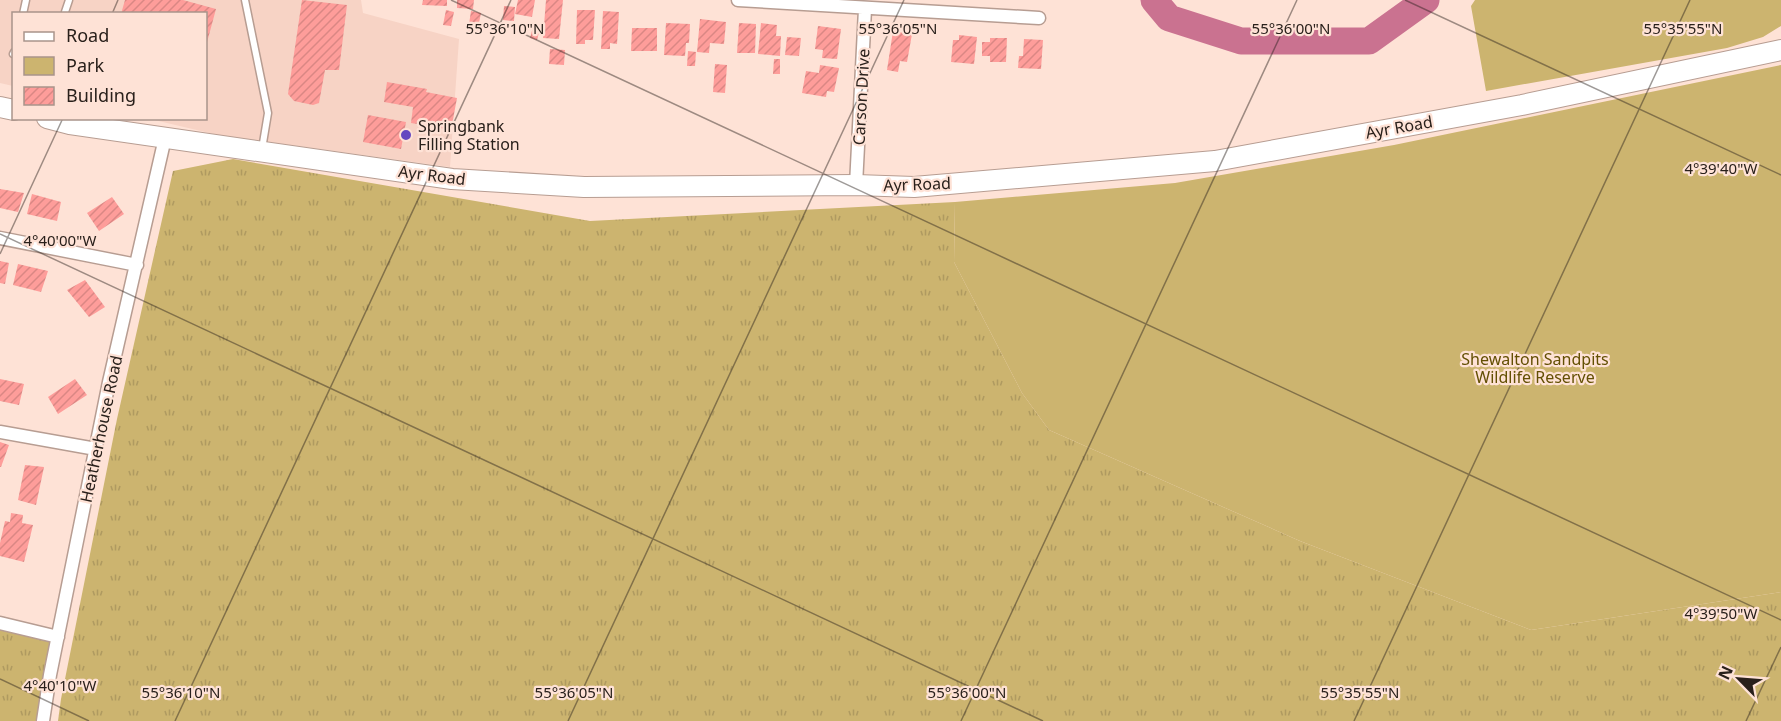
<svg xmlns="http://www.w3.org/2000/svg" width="1781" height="721" font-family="'Noto Sans',sans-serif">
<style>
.built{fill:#f7d3c5}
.grass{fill:url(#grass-tufts)}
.green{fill:#ccb46f}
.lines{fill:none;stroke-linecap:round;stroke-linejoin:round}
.river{stroke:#ca7290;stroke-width:27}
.building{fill:url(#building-hatch)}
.lane-casing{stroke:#b79d92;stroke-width:9}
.street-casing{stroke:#b79d92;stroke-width:15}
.primary-casing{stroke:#b79d92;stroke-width:22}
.lane{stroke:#fff;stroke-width:6}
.street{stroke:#fff;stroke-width:12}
.primary{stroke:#fff;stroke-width:20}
.ticks{fill:none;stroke:#29201b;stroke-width:1.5;stroke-opacity:0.45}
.poi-dot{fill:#6547c0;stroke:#fee2d6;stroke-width:2}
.labels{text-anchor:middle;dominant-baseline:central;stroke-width:4.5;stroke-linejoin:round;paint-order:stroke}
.street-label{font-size:16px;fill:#29201b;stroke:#fee2d6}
.poi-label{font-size:16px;fill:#29201b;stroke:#fee2d6;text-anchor:start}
.park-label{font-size:16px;fill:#634f03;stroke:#fee2d6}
.ticks-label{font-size:15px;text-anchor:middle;fill:#29201b;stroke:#fee2d6;stroke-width:4.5;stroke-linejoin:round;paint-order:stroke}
</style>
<defs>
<pattern id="grass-tufts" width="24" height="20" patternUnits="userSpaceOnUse" patternTransform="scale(1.5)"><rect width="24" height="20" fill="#ccb46f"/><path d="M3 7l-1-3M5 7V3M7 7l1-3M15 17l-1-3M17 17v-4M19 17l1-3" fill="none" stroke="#af9a60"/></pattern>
<pattern id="building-hatch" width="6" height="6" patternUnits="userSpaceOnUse" patternTransform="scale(1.5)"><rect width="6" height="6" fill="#fe9d9a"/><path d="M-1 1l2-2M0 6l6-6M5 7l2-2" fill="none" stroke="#da8784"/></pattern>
</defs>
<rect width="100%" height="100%" fill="#fee2d6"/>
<path class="built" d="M0 0H361L363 13 459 39 450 167 218 135 150 119 206 118V14H14L13 86 0 83Z"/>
<path class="grass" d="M233 159 590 221 955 202 954 262 1022 393 1049 430 1300 541 1531 630 1781 592V721H58L61 699 117 419 173 171Z
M0 627 54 640 40 721H0Z"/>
<path class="green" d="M1475 0H1781V26L1763 37 1727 48 1486 91 1471 6Z
M1781 65V592L1531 630 1300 541 1049 430 1022 393 954 262 955 202 1175 183 1394 145Z"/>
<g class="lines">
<path class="river" d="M1154 0 1169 18 1241 41H1369L1426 0"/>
</g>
<path class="building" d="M125 0H183L216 9 206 46V14H121Z
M302 0 347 5 339 70H325L319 103 313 105 294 101 288 94Z
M423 0H447V6L422 5Z
M457 0H474L473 9 457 8Z
M518 0H535L532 17 515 14Z
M546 0H563L559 39 543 38Z
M504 6 515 7 514 21 503 20Z
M446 10 454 12 451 26 443 25Z
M577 10H595L593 40H585V44H576Z
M471 11 481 13 477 33 468 31Z
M603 11 619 12 617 44 610 43V49H601Z
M700 19 726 22 724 44 710 43 709 53 697 52Z
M534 23 541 25 537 40 530 38Z
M666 23 690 24 689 43H686L685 56 664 55Z
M739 23 756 24 755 53H737Z
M761 23 777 25 776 36H781L780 56 758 54Z
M818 26 841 29 837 59 822 58 823 50 815 49Z
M632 28H657V51H631Z
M893 31 912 34 907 62 900 61 898 72 887 70Z
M959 35 977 37 974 64 951 62 953 40H959Z
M787 37 801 38 799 56 785 55Z
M990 38H1007L1006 62H990V56H982V42H990Z
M1024 39 1043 40 1041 69 1018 68 1019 56H1023Z
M550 49 565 50 564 65 549 64Z
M688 51 696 52 695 66H687Z
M774 59H780V74H773Z
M715 64 727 65 725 93 713 92Z
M820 65 839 68 834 92 827 91 826 97 802 93 806 71 819 73Z
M387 82 427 89 426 92 457 98 451 130 411 123 413 107 384 102Z
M368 115 406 122 401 149 363 142Z
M0 189 24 193 18 212 0 208Z
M32 194 61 202 57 221 27 214Z
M112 197 124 214 99 231 87 213Z
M0 261 9 263 5 284 0 283Z
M18 264 48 271 41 292 13 285Z
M85 280 105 307 89 317 67 290Z
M0 379 24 384 19 405 0 401Z
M75 379 87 395 58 414 48 397Z
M0 442 9 445 1 467H0Z
M25 465 44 467 36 505 18 500Z
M11 513 23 515 22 523 33 525 24 562 0 556V543L5 521 10 522Z"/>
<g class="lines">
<g class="lane-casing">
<path id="lane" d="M245 0 268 113 262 149
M65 12 69 0
M23 14 26 0
M13 54 14 52"/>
</g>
<g class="street-casing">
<path id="street" d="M738 0 1039 18
M856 185 865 9
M0 238 137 265
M0 432 96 449
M0 623 58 637
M43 721 50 675 109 382 165 138"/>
</g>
<g class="primary-casing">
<path id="primary" d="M0 107 14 110
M47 118 70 124 452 179 584 187 856 185 914 187 1215 161 1522 105 1781 50"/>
</g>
<use href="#lane" class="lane"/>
<use href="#street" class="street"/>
<use href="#primary" class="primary"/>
</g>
<path class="ticks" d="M451 0 1781 620M1405 0 1781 175M112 14 118 0M0 234 1043 721M0 254 63 118M0 679 89 721M175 721 511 0M568 721 904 0M961 721 1297 0M1354 721 1690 0M1746 721 1781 647"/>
<circle class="poi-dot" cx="406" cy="135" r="6"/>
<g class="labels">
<g class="street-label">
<text transform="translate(861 97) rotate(-87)">Carson Drive</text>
<text transform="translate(1399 127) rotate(-10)">Ayr Road</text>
<text transform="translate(432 175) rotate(7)">Ayr Road</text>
<text transform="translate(917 184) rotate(-2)">Ayr Road</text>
<text transform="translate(101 429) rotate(-78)">Heatherhouse Road</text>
</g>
<g class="poi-label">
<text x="418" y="126">Springbank<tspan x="418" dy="18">Filling Station</tspan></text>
</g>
<g class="park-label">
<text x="1535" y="359">Shewalton Sandpits<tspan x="1535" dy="18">Wildlife Reserve</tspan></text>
</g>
</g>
<g class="ticks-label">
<text x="505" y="34">55°36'10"N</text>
<text x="898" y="34">55°36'05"N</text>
<text x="1291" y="34">55°36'00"N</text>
<text x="1683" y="34">55°35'55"N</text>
<text x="1721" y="174">4°39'40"W</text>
<text x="60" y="246">4°40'00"W</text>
<text x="1721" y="619">4°39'50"W</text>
<text x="60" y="691">4°40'10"W</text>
<text x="181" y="698">55°36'10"N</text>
<text x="574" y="698">55°36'05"N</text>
<text x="967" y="698">55°36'00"N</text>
<text x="1360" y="698">55°35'55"N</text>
</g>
<rect x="12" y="12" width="195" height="108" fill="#fee2d6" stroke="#a9948b" stroke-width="1.5"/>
<rect x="24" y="32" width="30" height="9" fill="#ffffff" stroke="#a9948b" stroke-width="1.5"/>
<text x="66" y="42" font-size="18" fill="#29201b">Road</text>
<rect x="24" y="57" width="30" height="18" fill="#ccb46f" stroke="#a9948b" stroke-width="1.5"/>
<text x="66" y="72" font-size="18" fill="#29201b">Park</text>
<rect x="24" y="87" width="30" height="18" fill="url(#building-hatch)" stroke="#a9948b" stroke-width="1.5"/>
<text x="66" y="102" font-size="18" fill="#29201b">Building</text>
<g transform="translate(1739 679) rotate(295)" stroke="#fee2d6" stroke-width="4.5" paint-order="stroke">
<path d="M0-4.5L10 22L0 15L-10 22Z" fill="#29201b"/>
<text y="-9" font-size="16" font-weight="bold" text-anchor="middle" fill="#29201b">N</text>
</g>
</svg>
